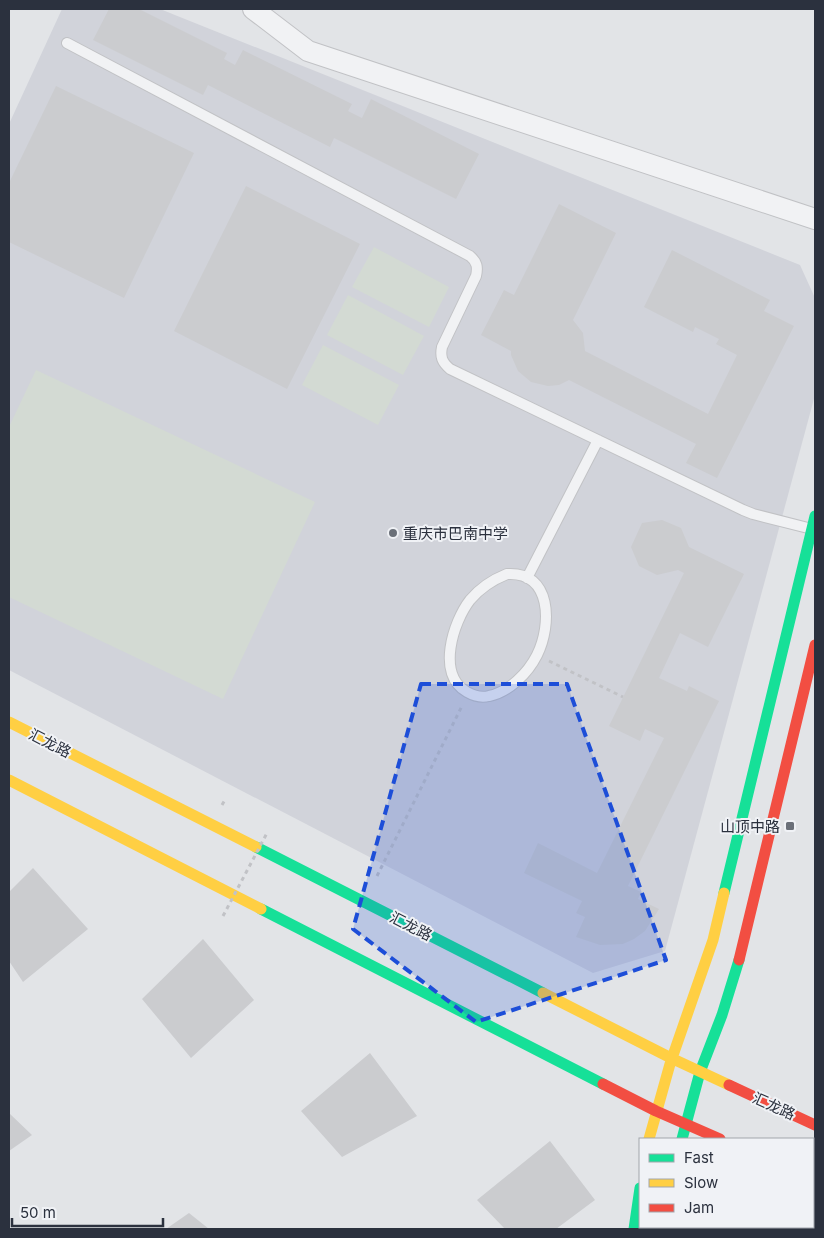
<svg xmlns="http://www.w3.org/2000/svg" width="824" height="1238" font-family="Inter,'Noto Sans SC',sans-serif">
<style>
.built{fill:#d1d3da}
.green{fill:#d3dad3}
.building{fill:#cbcccf}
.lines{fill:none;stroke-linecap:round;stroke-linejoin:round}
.lane-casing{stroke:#c1c2c5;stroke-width:12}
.street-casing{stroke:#c1c2c5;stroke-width:22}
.path{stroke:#c1c2c6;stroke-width:3;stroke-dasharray:4 4;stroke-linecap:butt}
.lane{stroke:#f1f2f4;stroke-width:10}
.street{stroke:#f1f2f4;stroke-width:20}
.fast{stroke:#16e098;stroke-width:11}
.slow{stroke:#ffcf43;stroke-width:11}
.jam{stroke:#f24e42;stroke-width:11}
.path-bridge{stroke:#c1c2c6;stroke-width:3;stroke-dasharray:4 4;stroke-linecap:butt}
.marked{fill:#1d4ed8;fill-opacity:0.2;stroke:#1d4ed8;stroke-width:4;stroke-dasharray:10 6;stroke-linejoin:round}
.poi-dot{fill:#6b7079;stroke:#f0f2f6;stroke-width:2}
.labels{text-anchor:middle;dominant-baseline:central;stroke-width:4;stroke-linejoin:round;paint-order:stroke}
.poi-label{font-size:15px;fill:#2b313e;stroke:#f0f2f6;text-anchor:start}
.street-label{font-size:15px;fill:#2b313e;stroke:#f0f2f6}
</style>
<rect width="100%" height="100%" fill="#e2e4e7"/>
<path class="built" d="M62 9H160L800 265 815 298V395L665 951 593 973 9 670V124Z"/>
<path class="green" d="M374 247 449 287 429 327 352 287Z
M348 295 424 336 403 375 327 335Z
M323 345 399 385 378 425 302 385Z
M36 370 315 502 223 699 9 597V427Z"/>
<path class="building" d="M109 9H139L227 53 224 59 235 65 243 50 352 104 348 111 362 118 371 99 479 154 456 199 334 138 330 147 208 85 203 95 93 40Z
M56 86 194 153 124 298 9 242V183Z
M246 186 360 244 287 389 174 331Z
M559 204 616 233 573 320 583 333 585 351 708 414 737 355 716 344 719 339 695 327 693 332 644 307 672 250 770 300 764 311 794 326 717 478 686 463 696 444 569 380 559 385 548 386 531 382 518 371 511 355V351L481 335 504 290 514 295Z
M662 520 681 528 689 547 744 574 708 647 680 633 659 678 687 691 689 686 719 701 628 886 641 892 638 899 659 909 645 931 634 939 623 944 600 945 576 937 585 917 576 913 582 901 524 873 538 843 597 873 664 738 645 729 640 741 609 726 684 573 678 570 657 575 639 566 631 547 642 523Z
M33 868 88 929 23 982 9 961V892Z
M203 939 254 1000 191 1058 142 999Z
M370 1053 417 1116 342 1157 301 1111Z
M9 1113 32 1135 9 1151Z
M550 1141 595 1200 556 1229H505L477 1200Z
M189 1213 209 1229H166Z"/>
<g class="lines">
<g class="lane-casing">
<path id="lane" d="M67 43 470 256C477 262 478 267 476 276L442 347C440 357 442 362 450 369L743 510 753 514 812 529
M507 574C552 571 552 625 537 655 528 673 509 692 489 696 481 698 474 696 467 692 436 675 453 622 470 600 480 588 492 580 507 574Z
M527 578 598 440"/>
</g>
<g class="street-casing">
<path id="street" d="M253 9 308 51 815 219"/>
</g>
<path class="path" d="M549 661 623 697
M222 805 226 798
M377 876 462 706"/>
<use href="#lane" class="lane"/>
<use href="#street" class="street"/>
<path class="fast" d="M256 847 543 993
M724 893 815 516
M261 909 603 1084
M682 1139 700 1072 722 1015 739 960
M685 1227V1229
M634 1229 640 1188"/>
<path class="slow" d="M9 722 256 847
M9 780 261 909
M543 993 671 1058 729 1085
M649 1139 670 1064 713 940 724 893
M813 1180 815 1181"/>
<path class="jam" d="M739 960 815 645
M603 1084 656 1111 720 1139
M729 1085 815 1125
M667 1229 668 1227"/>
<path class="path-bridge" d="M223 916 267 833"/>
</g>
<path class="marked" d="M421 684H567L666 960 476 1022 353 929Z"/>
<g class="poi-dot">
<circle cx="393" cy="533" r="5"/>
<rect x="785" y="821" width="10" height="10" rx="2.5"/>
</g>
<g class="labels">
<g class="poi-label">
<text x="403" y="533">重庆市巴南中学</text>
<text x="780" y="826" text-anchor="end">山顶中路</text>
</g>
<g class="street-label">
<text transform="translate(50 743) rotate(27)">汇龙路</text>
<text transform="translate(411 926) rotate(27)">汇龙路</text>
<text transform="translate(774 1106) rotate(24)">汇龙路</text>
</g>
</g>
<rect width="824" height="1238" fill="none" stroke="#2b313e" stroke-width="20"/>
<rect x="639" y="1138" width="175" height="90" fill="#f0f2f6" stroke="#a1a5ac"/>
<rect x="649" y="1154" width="25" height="8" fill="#16e098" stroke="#a1a5ac"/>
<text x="684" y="1163" font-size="15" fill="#2b313e">Fast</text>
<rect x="649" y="1179" width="25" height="8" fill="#ffcf43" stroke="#a1a5ac"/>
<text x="684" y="1188" font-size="15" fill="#2b313e">Slow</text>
<rect x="649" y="1204" width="25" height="8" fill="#f24e42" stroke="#a1a5ac"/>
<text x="684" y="1213" font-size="15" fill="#2b313e">Jam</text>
<path d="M12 1218v8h151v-8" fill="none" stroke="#2b313e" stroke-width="2.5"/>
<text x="20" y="1218" font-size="15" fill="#2b313e" stroke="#f0f2f6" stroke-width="4" paint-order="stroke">50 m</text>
</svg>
